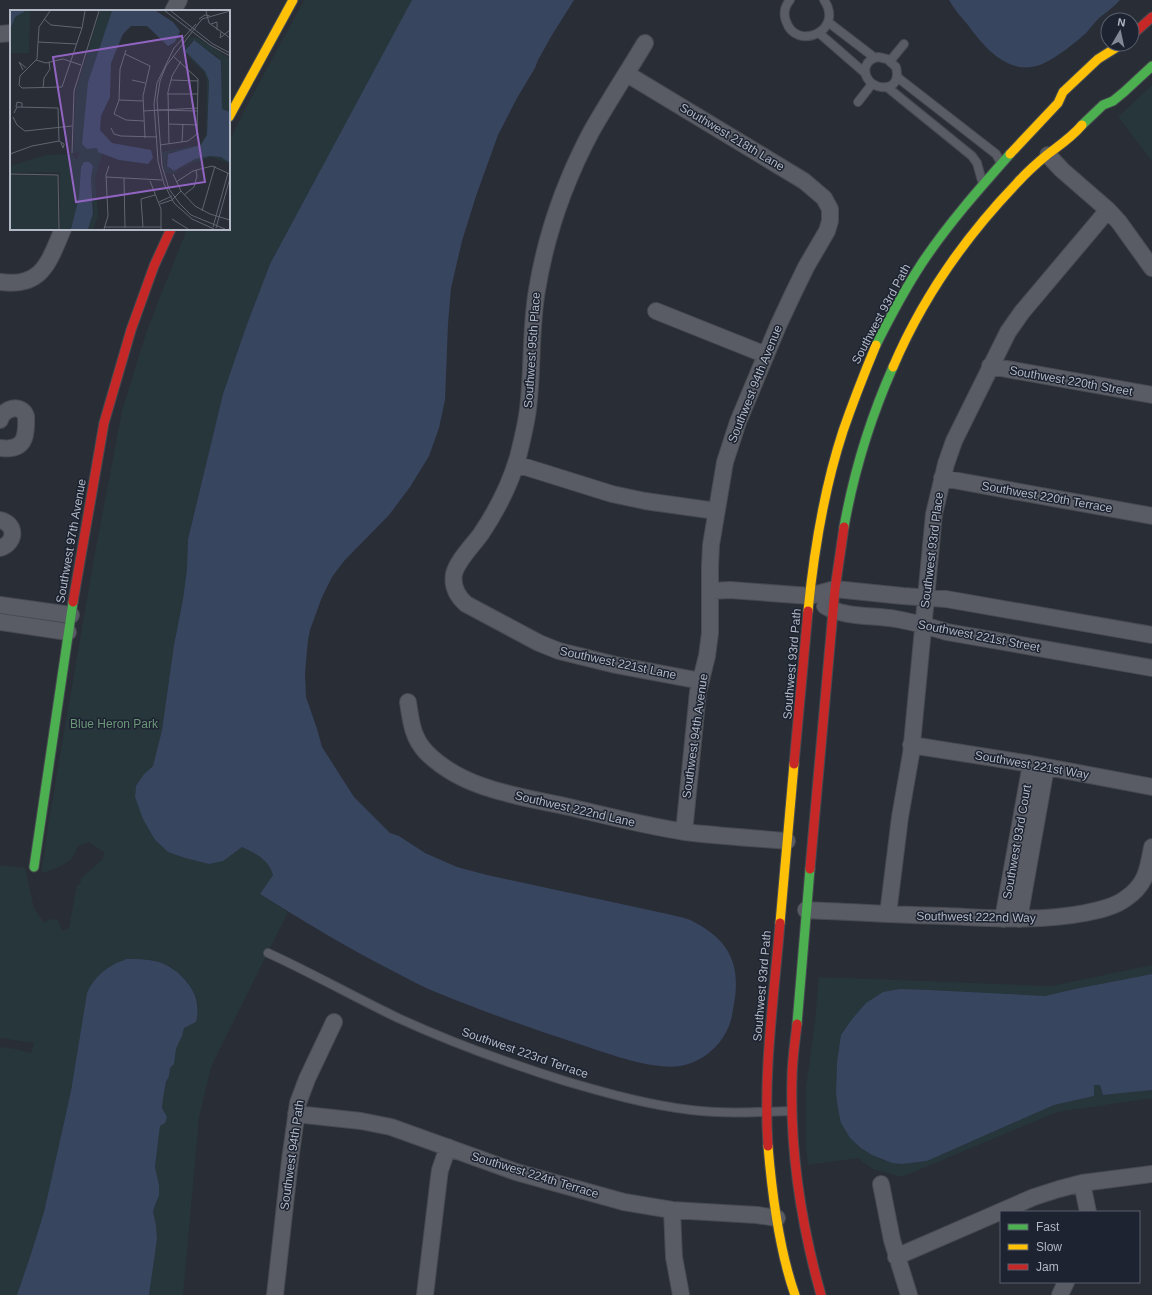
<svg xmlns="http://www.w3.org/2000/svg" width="1152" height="1295" font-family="Arial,sans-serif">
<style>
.green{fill:#26363b}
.water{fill:#38455f}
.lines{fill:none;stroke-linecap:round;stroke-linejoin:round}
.lane-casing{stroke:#474a50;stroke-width:10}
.street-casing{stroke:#474a50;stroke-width:18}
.fast-casing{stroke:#474a50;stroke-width:11}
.slow-casing{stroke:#474a50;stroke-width:11}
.jam-casing{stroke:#474a50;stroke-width:11}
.lane{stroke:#595c64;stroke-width:8}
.street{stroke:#595c64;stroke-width:16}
.fast{stroke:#4caf50;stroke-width:9}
.slow{stroke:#ffc107;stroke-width:9}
.jam{stroke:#c62828;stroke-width:9}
.labels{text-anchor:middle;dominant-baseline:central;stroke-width:3;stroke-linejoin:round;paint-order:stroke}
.street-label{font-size:12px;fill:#b3b9c6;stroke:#1d2330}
.park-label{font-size:12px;fill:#6c967a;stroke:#1d2330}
.inset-road{fill:none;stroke:#606570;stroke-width:1}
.view{fill:#9164c2;fill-opacity:0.15;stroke:#9164c2;stroke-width:2}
.inset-edge{fill:none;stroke:#b3b9c6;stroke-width:2}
</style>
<rect width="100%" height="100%" fill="#292d36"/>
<path class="green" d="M304 0H413L270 264 246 327 223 394 188 538 187 569 183 599 174 645 162 730 153 766 144 774 136 786 135 797 155 840 168 852 185 858 209 864 232 853 242 847C255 853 269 860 273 875L260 894 288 912 211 1067 199 1117 183 1295H149L157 1239 156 1225 153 1211 157 1202 159 1185 155 1167 160 1126 165 1123V1113L162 1109 163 1099 170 1068 174 1064 176 1049 179 1042 182 1036 184 1028 196 1022 198 1008 197 1003 193 991 187 981 170 966 153 960 133 959 120 961 86 999 71 1091 44 1212 30 1257 17 1295H0V1047L15 1049 31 1053 34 1043 0 1038V865L25 868 34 908 44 923 50 919 58 920 62 931 69 928 77 884 80 885 81 878 103 859 104 852 88 842 77 847C76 850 75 854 73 857 68 864 50 871 41 873L49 820 94 558 122 411 147 330 187 229H229V142L243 113Z
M1152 85V161L1118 117Z
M1152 965V974L1075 989 1045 996 1027 995 883 992 866 1003 852 1019 841 1035 837 1062 836 1093 838 1109 841 1123 850 1138 882 1160 902 1164 927 1161 1054 1105 1094 1096V1085L1100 1084 1103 1095 1152 1090V1098L1057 1112 902 1177 873 1169 858 1158 808 1165 806 1145V1087L815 1022 819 977 1051 986Z"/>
<path class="water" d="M412 0H574L552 35 538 60 535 68 517 98 498 135 476 196 462 241 451 288 448 324 445 400 439 428 429 456 410 487 389 515 344 561 332 577 322 597 310 630 308 640 305 673 306 697 317 729 322 747 354 797 390 833 399 836 425 853 457 867 487 875 672 915C679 917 688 918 694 922 704 927 714 934 721 942 738 961 738 985 733 1009 732 1017 730 1026 725 1034 716 1050 699 1063 680 1066 652 1070 609 1054 582 1045 532 1029 482 1011 433 991 419 985 405 977 391 970 346 947 303 921 260 894L273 875C269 860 255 853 242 847L223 861 209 864 185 858 168 852 155 840 143 819 135 797 136 786 144 774 153 766 162 730 174 645 183 599 187 569 188 539 223 394 246 327 270 264Z
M949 0H1120C1114 7 1106 12 1099 18 1095 22 1091 27 1087 32 1077 42 1053 60 1040 65 1008 76 984 47 968 25 961 17 954 9 949 0Z
M127 959C139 959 153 959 164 964 169 966 173 969 177 972 193 986 201 1001 196 1022L184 1028 182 1036 179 1042 176 1049 174 1064 170 1068 169 1076 166 1082 163 1099 162 1108 167 1117 165 1123 160 1126 155 1167 159 1185V1195L153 1211 156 1225 157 1239 149 1295H17L30 1257 44 1212 71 1091 87 993C94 976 110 964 127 959Z
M1152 974V1090L1103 1095 1100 1085H1094V1096L1054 1105 927 1161 902 1164 892 1163 872 1155 861 1148 850 1138 841 1123 838 1109 836 1093 837 1062 841 1035 852 1019 866 1003 883 992 900 989 928 990 1045 996 1075 989Z"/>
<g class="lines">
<g class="lane-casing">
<path id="lane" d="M790 0C785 6 783 13 786 21 796 52 845 31 824 0
M828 22 875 58
M819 33 865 73
M878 57 887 59 896 67C904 99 859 89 866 66 868 61 872 58 878 57Z
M890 61 904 44
M897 77 996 154 1001 163
M887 87 972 156 977 163 982 181
M858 102 872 84
M268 953C312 973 354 997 398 1018 452 1043 508 1063 565 1081 606 1093 648 1105 691 1110 724 1114 758 1112 791 1111"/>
</g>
<g class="street-casing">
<path id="street" d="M173 11 179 0
M0 34 11 33
M645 43C627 73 608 102 591 132 565 181 546 235 537 290 530 330 533 369 528 409 526 425 522 441 518 457 510 485 497 510 481 534 473 545 457 561 454 574 452 586 457 596 466 604L539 643 559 651 616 665 701 681
M627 74 804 181 824 198 830 209V221L827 231 806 267 791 298 778 326 738 422 725 462 711 545 710 566V633L707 656 698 692 684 832
M1048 155 1062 170 1108 210 1119 222 1152 268
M0 282C43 288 49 261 63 229
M656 311 766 355
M990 366 1152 395
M0 420C3 408 21 403 26 416 27 437 25 451 0 448
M516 464 612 494 645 501 716 511
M942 478 1152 516
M0 520C17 524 16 543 0 548
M711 591 730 590 810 596 835 589 903 596 946 599 1152 635
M0 605 71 615
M825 606C845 618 873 615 896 619 914 622 930 627 947 632L1152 668
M0 622 68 632
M408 702C411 721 412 737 426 752 463 790 520 796 569 807 607 816 646 826 685 832 719 836 753 838 787 841
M911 745 1031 764 1152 787
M806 910C853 912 899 915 946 916 993 918 1039 922 1085 913 1099 910 1114 907 1125 899 1146 885 1148 870 1152 847
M888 914 900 817 911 754 934 514 946 464 954 441 1008 332 1022 312 1108 210
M1003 919 1031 764
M1019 919 1046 767
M296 1114 361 1121 391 1127 516 1172 624 1202 672 1210 757 1215 777 1218
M1082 1183 1088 1212
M881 1184 892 1240 909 1295
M672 1210 674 1257 681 1295
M896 1257 1034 1197 1059 1189 1082 1183 1152 1174
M275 1295 290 1160 298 1103 307 1079 334 1022
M425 1295 439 1177 440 1170 448 1147
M1060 1295 1066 1282"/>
</g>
<g class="fast-casing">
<path id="fast" d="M1082 125 1103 105 1113 101 1124 92 1152 66
M876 345C890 317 905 289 922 263 948 224 979 189 1010 154
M844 527C854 471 870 419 893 367
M34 867 73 602
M797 1024 810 869"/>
</g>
<g class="slow-casing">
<path id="slow" d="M229 117 293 0
M1010 154 1058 103 1063 92 1098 59 1122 44
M893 367C922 299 966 236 1017 183 1026 173 1037 163 1048 154 1060 145 1072 137 1082 125
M808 611C814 550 824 489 843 431 853 402 864 374 876 345
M780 923 794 764
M768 1146C772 1194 779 1250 795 1295"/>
</g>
<g class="jam-casing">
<path id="jam" d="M1132 35 1152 17
M73 602 104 423 131 330 154 266 171 229
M794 764 808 611
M810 869 835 589 844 527
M797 1024C795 1042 792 1060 792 1079 790 1152 801 1224 821 1295
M768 1146C763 1072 774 997 780 923"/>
</g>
<use href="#lane" class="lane"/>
<use href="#street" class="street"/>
<use href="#fast" class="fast"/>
<use href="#slow" class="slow"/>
<use href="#jam" class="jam"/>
</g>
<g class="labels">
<g class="street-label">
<text transform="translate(732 137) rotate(31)">Southwest 218th Lane</text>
<text transform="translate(881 314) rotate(-62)">Southwest 93rd Path</text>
<text transform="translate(532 350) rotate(-86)">Southwest 95th Place</text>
<text transform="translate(1071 381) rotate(10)">Southwest 220th Street</text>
<text transform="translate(755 384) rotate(-68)">Southwest 94th Avenue</text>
<text transform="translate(1047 497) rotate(10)">Southwest 220th Terrace</text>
<text transform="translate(71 541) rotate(-80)">Southwest 97th Avenue</text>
<text transform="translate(932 550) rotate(-83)">Southwest 93rd Place</text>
<text transform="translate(979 636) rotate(11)">Southwest 221st Street</text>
<text transform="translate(618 663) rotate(12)">Southwest 221st Lane</text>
<text transform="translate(792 664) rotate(-85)">Southwest 93rd Path</text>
<text transform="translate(695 736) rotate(-82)">Southwest 94th Avenue</text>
<text transform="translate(1032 765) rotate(10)">Southwest 221st Way</text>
<text transform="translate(575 809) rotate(13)">Southwest 222nd Lane</text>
<text transform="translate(1017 842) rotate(-80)">Southwest 93rd Court</text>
<text transform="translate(976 917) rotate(1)">Southwest 222nd Way</text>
<text transform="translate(762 986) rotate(-85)">Southwest 93rd Path</text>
<text transform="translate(525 1053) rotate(19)">Southwest 223rd Terrace</text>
<text transform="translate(292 1155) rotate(-82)">Southwest 94th Path</text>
<text transform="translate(535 1175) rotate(17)">Southwest 224th Terrace</text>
</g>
<g class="park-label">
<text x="114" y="724">Blue Heron Park</text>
</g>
</g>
<g transform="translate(10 10)">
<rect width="220" height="220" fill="#292d36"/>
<path d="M0 1H20L19 43H0ZM90 1H103L78 72 73 132 77 139 87 138 92 144 85 169 88 206 83 219H78L84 202 81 167 83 157 82 154 71 156 69 187 61 219H50V164L47 163 52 162 0 163V156L36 145 62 144 67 150 70 141 63 144 66 81ZM186 27 220 49V102L212 99V53L207 46 183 30 178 35 184 50 195 61 199 71 197 125 194 133 191 135 178 140 160 142 156 148V155L160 160 168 161 185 149 203 146 213 148 220 154 202 147 182 153 165 163H155L152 142 189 135 196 125 197 71 194 62 171 40 180 28ZM0 165 47 166 48 219H0Z" fill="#26363b"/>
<path d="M0 1H15L5 7 0 20ZM102 1H146L163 12 170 21 165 32 158 36 137 16H121L113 24 101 53 100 87 91 106 90 120 102 133 141 140 143 148 138 154 109 150 88 142 87 138 77 139 72 134 78 72ZM184 30 211 51 212 99 220 102V153L211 147 200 146 185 149 164 161 157 156 158 144 191 135 197 125 199 71 195 61 175 41ZM74 152H79L83 156 81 167 83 204 78 219H61L69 187 71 157Z" fill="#38455f"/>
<path class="inset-road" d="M40 1 29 17 27 49 10 66 9 75 12 78 52 77 72 18 75 1M155 1 200 35 220 46M161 1 203 34 220 43M196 1 199 13 220 28M34 9 41 15 72 18M189 9 195 5 200 6M186 14 164 38 147 73 144 94 148 151 154 174 164 193 182 209 204 219M201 14 207 12V20M211 22 210 28 220 20M28 32 67 34M116 40 110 59 109 90 104 104 116 110 134 111M115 44 140 56 133 86 135 128M26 50 36 53 53 49 71 55M13 60 9 52 16 58M122 70 135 73M161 70 188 71M33 78 34 68 40 59 39 52M157 84H188M109 90 133 91M6 97 7 92 12 93V97M48 98 49 131M146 100 188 101M133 101 188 98M4 103 7 97 48 98M3 107 7 115 15 121 62 116M159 114 188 115M101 118 104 124 111 126 147 127M49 131 54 134V135L53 138 51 133M172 132 173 114M159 134 158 82 162 66 171 51M150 135 178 131 187 124 188 69 163 46M62 143 64 81 89 1M0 144 22 136 49 131M0 164 48 165 49 219M163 164 171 181 185 196 200 204 220 210M96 167 152 170M114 168 115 218M140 171 151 199V219M166 172 183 161 202 156 220 164M174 185 184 177 187 166 186 160M149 192 162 186M150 194 162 190 171 181M192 201 205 156M162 209 178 219M95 217H151M133 217 131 189 145 185M203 217 218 163M206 218 220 168M94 219 98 206 96 165 99 156M215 219 181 205 170 194 159 179 152 156 147 90 150 71 156 56 192 9 220 1"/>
<path class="view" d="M172 26 195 172 66 192 43 47Z"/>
<rect width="220" height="220" class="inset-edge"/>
</g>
<rect x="1000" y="1211" width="140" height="72" fill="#1d2330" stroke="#595f6c"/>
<rect x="1008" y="1224" width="20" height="6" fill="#4caf50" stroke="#595f6c"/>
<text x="1036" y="1231" font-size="12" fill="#b3b9c6">Fast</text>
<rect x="1008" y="1244" width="20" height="6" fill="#ffc107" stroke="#595f6c"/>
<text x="1036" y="1251" font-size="12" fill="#b3b9c6">Slow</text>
<rect x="1008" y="1264" width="20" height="6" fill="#c62828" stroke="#595f6c"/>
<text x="1036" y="1271" font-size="12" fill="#b3b9c6">Jam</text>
<g transform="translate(1120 32) rotate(9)"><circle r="19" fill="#1d2330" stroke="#595f6c"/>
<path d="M0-3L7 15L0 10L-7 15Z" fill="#838894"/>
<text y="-6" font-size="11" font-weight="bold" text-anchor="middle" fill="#b3b9c6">N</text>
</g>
</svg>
